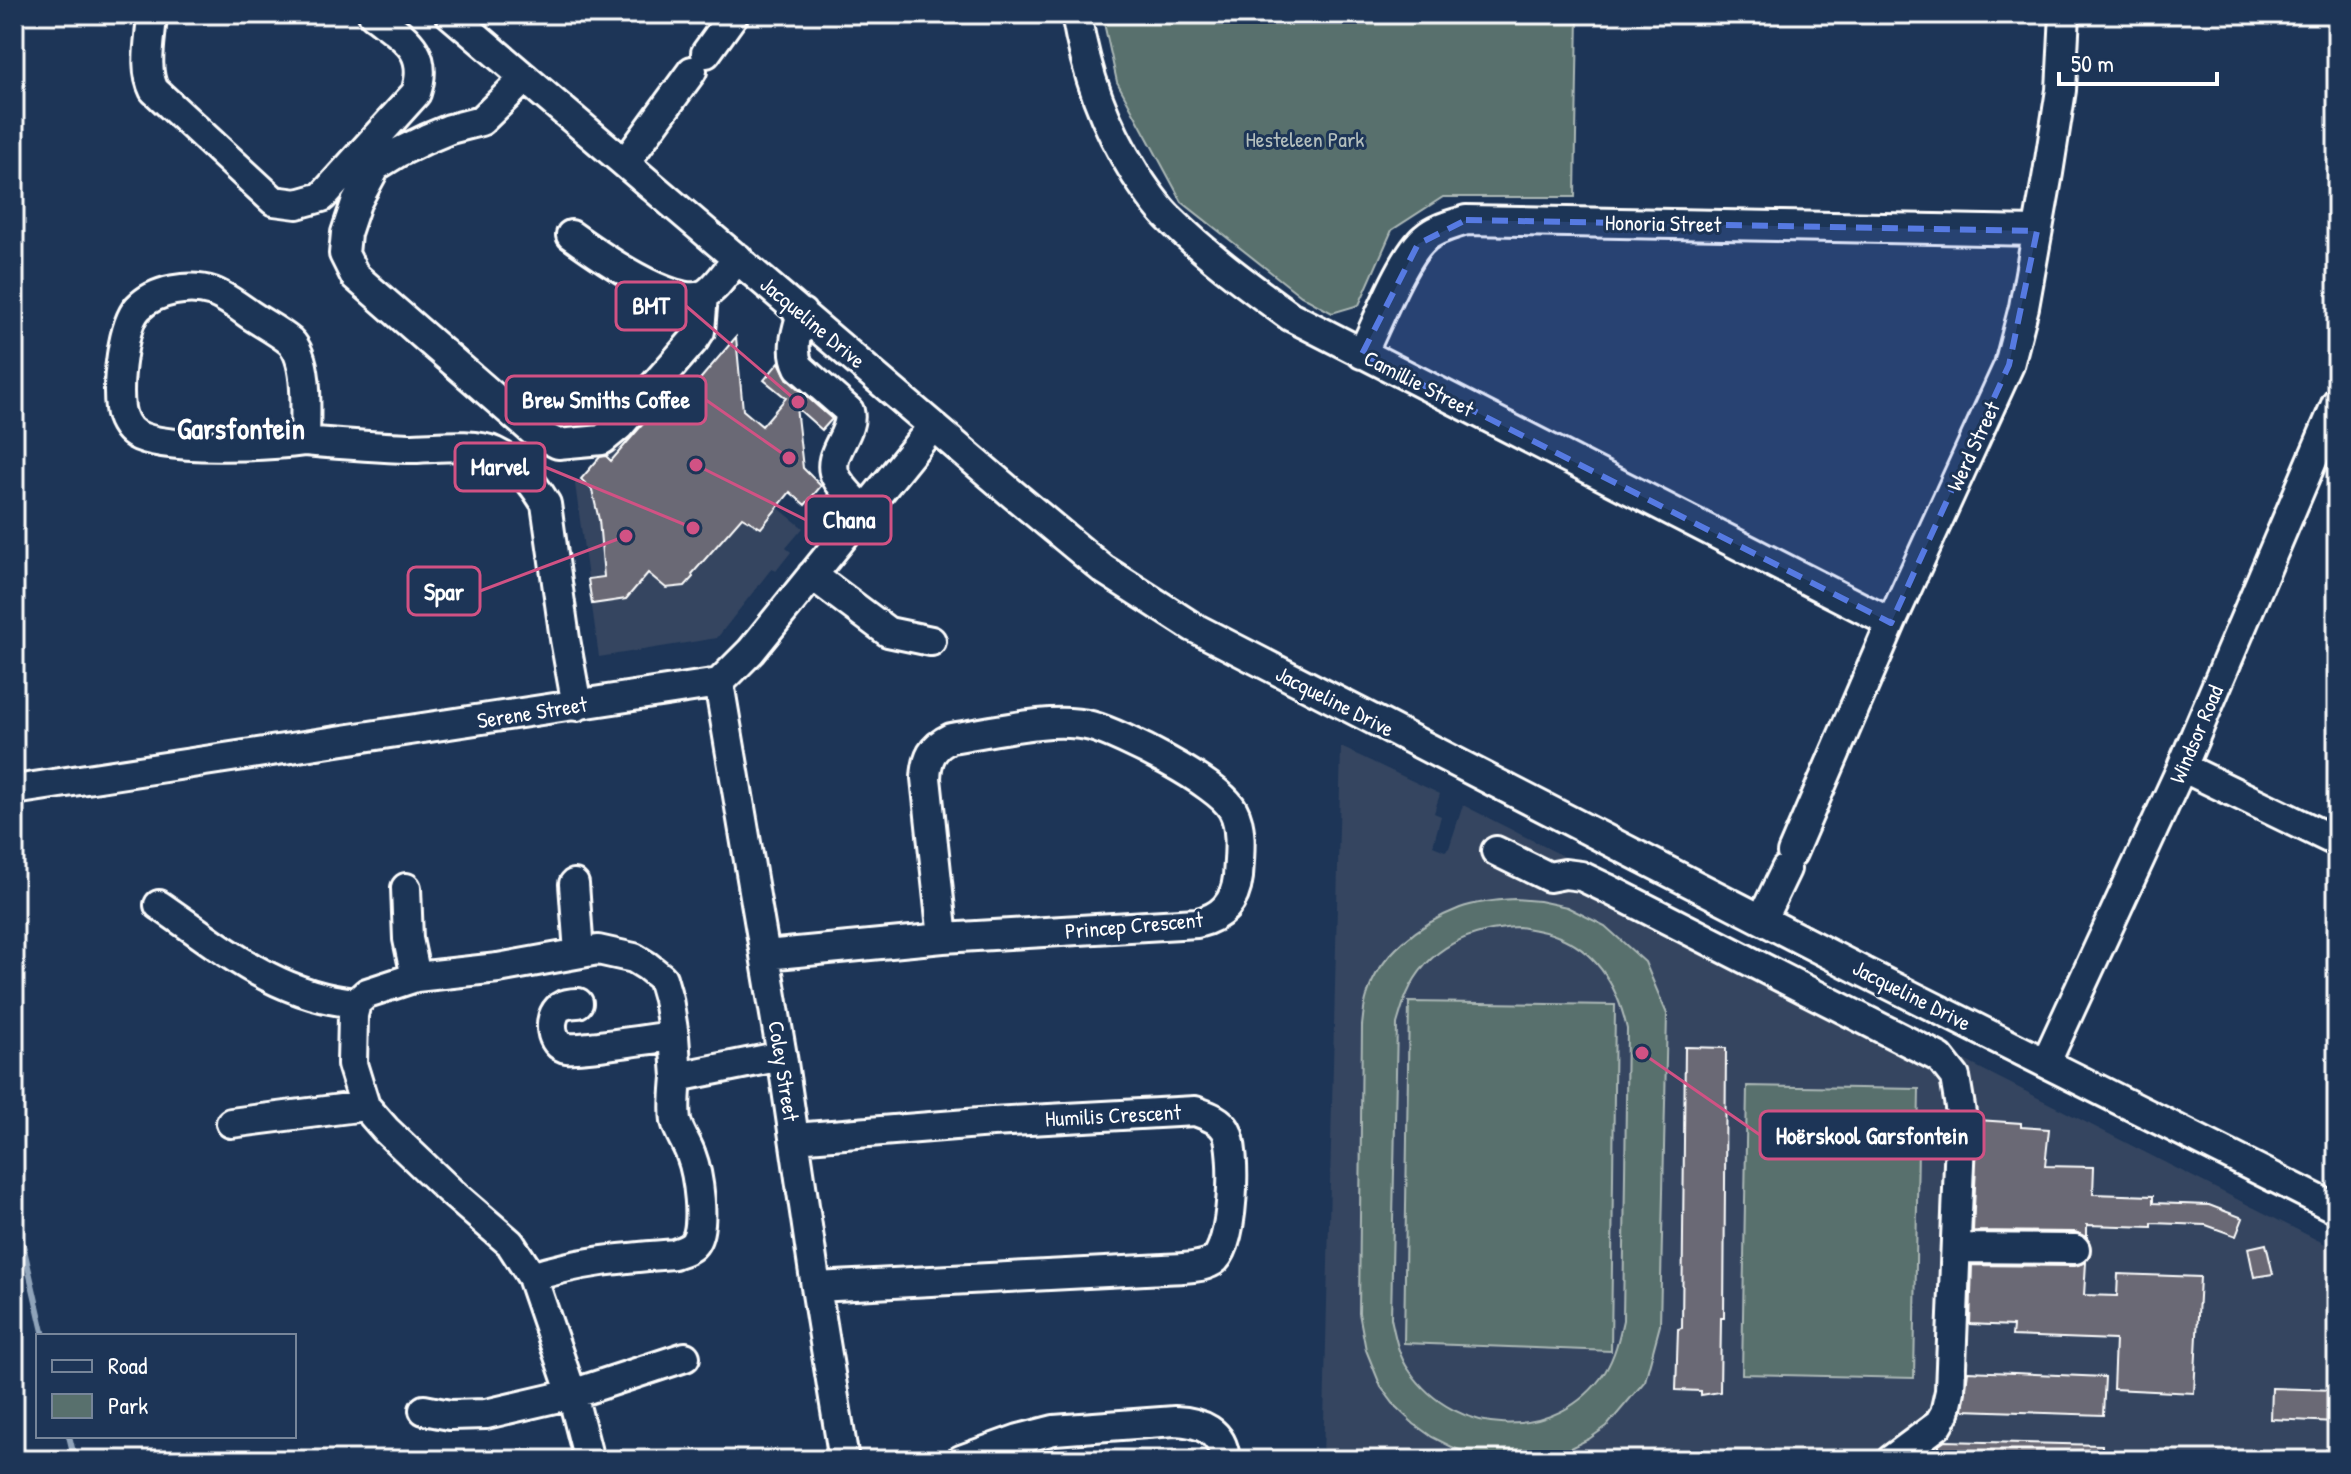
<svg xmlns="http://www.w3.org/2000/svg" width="2351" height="1474" font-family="'Patrick Hand',sans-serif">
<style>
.built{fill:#344560}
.green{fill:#58706d;stroke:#acb8b6;stroke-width:2;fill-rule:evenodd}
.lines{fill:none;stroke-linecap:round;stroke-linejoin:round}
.stream{stroke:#90a4ba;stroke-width:6}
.building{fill:#6b6974;stroke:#fff;stroke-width:2}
.minor-casing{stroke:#fff;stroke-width:34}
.minor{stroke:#1d3557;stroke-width:28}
.marked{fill:#567ae2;fill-opacity:0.2;stroke:#567ae2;stroke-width:6;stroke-dasharray:16 10;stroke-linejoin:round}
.labels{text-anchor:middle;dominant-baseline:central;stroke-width:6;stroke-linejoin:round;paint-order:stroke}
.park-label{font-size:22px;fill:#b4bfbd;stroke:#1d3557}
.street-label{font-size:22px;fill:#fff;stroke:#1d3557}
.district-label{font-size:30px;font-weight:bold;fill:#fff;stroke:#1d3557}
.leader{fill:none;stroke:#d15284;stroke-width:3}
.callout-dot{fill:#d15284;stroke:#1d3557;stroke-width:3}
.callout{fill:#1d3557;stroke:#d15284;stroke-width:3}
.callout-label{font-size:24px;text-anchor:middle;font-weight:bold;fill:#fff}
</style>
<rect width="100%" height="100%" fill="#1d3557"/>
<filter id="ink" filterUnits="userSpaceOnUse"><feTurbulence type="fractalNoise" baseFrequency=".0125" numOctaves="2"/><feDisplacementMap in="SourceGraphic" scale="16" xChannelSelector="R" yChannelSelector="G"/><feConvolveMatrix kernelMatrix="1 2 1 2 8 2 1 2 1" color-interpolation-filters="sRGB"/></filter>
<g filter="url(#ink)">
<path class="built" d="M649 403 803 528 786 548 791 552 776 571 772 568 717 638 599 657 575 484Z
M1341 747 1440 794 1434 813 1441 816 1433 846 1445 851 1449 848 1463 805 2337 1250V1460H1323Z"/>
<path class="green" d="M1102 14H1578L1575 197H1443L1392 230 1359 305 1332 313 1301 296 1182 202 1117 82Z
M1515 899 1539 901 1567 907 1605 926 1645 962 1667 1014 1660 1325 1645 1381 1607 1426 1589 1439 1564 1451 1534 1458 1499 1459 1474 1455 1454 1448 1432 1437 1414 1424 1396 1407 1381 1387 1366 1350 1359 1313 1362 1026C1363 1016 1364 1005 1367 996 1379 954 1421 923 1460 908 1477 902 1496 900 1515 899ZM1519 927C1531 929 1545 931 1557 936 1598 952 1618 988 1627 1029L1623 1320C1619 1338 1615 1356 1605 1372 1558 1443 1455 1439 1409 1370 1398 1355 1395 1336 1391 1318L1397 1024C1400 1014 1403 1003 1407 994 1427 947 1471 929 1519 927Z
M1409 1002 1615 1005 1611 1351 1404 1343Z
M1747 1086 1919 1089 1914 1378 1742 1374Z"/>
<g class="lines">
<path class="stream" d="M14 1206 44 1336
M69 1436 75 1460"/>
</g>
<path class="building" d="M736 337 743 410 762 426 786 398 764 380 779 362 788 380 832 419 822 430 796 407 803 468 821 486 805 505 790 492 761 528 742 517 692 574 693 577 685 586 666 588 648 573 626 599 592 604 588 579 604 577 599 520 592 490 581 479 600 457 606 456 611 461 656 409 667 418Z
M1685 1047 1726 1048 1724 1318H1721L1720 1392 1701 1395V1391L1676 1390 1678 1329 1682 1328Z
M1978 1120 2021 1123V1127L2049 1129 2045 1166 2094 1167 2093 1194 2153 1196V1203L2209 1205 2243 1218 2236 1236 2206 1225 2152 1223V1227L2087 1225V1237L2075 1232 1973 1231Z
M2266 1244 2273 1274 2254 1277 2248 1248Z
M2086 1262 2084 1295 2117 1296 2118 1274 2200 1277 2194 1393 2113 1389 2115 1340 2012 1336 2013 1326 1970 1324 1972 1265 2075 1266Z
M1968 1371 2105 1377 2103 1415 1963 1410Z
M2272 1388 2336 1390 2335 1422 2271 1419Z
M1945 1441 2102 1445V1460H1939V1445Z"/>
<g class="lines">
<g class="minor-casing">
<path id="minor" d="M152 14C151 38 143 68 154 90L274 201 297 204 322 197 416 93C430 50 404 38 373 14
M450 14 1014 495 1103 569 1193 627 1866 973 2337 1209
M1076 14C1087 76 1103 122 1136 175 1146 190 1157 207 1170 219 1206 255 1249 286 1290 316L1891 623
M706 53 734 14
M525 78 481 121 450 129 426 139 397 153 376 166 356 203 346 233 344 254 355 276 534 432 558 444 602 440 619 426 694 340 700 331 703 295
M625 163 692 71
M571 235C596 253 674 309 704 295 717 288 728 269 738 258
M802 313C797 331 790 349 799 367L849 411C855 433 824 455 836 477 842 489 855 500 864 511
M1362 354C1376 326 1403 256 1425 238 1436 228 1452 225 1466 220L2037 231
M305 441C270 446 163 451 135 434 127 429 121 418 120 408 117 385 122 325 138 308 155 290 190 284 213 292 226 297 238 306 249 314 262 323 278 331 290 341 310 360 305 415 305 441 339 444 374 447 409 448 434 448 472 442 495 452 517 462 534 484 546 504L565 639 577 706
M812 575 888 632 931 641
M719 683 782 1056 816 1287 844 1460
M2182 767 2337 842
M14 790 719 683 751 651 933 426
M1496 851 1549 877 1565 874 1581 876 1606 888 1940 1058 1955 1077 1961 1113 1950 1391 1945 1413 1938 1425 1891 1460
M1792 853 1891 623 2009 365 2024 307 2048 173 2061 90 2065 14
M574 884 579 953
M406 888 408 939 416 977 498 968 598 950 634 958 647 966 662 978 668 999 674 1036 677 1077 782 1056
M159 905C222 948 276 996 356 1003
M1762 919 1786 869
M766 955 943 938 926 778C927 758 932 747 951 738 992 732 1051 716 1091 726 1121 734 1219 783 1233 810 1243 828 1239 857 1238 877 1235 903 1222 917 1197 923L943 938
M416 977 367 993 356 1003 353 1015 352 1064 365 1106 386 1130 450 1191 510 1243 532 1277 572 1394 589 1460
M578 1003C572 1003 565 1004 560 1007 547 1017 550 1046 567 1048 577 1049 588 1047 599 1046 624 1043 649 1039 674 1036
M2046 1062 2182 767 2337 402
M231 1123 365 1106
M795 1138 992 1122 1195 1111C1206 1115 1220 1119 1226 1130 1237 1149 1234 1248 1213 1261 1200 1269 1179 1268 1164 1269L816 1287
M1957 1248 2075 1249
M532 1277C580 1261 623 1258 674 1254 682 1251 691 1249 695 1242 706 1225 698 1173 691 1155 687 1143 679 1133 676 1121 674 1106 676 1091 677 1077
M424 1410 450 1415 486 1414 572 1394 685 1357
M961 1460 1019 1439 1054 1430 1175 1421C1201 1422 1223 1431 1225 1460"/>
</g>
<use href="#minor" class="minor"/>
</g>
</g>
<path class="marked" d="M1466 220 2037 231 2009 365 1891 623 1362 354 1418 244Z"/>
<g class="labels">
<g class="park-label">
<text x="1305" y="139">Hesteleen Park</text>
</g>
<g class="street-label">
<text transform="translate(1663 223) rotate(1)">Honoria Street</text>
<text transform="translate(813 322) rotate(40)">Jacqueline Drive</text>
<text transform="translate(1419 383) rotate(27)">Camillie Street</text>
<text transform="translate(1973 446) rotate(-65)">Werd Street</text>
<text transform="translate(1335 701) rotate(27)">Jacqueline Drive</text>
<text transform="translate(532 712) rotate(-9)">Serene Street</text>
<text transform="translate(2196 734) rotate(-67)">Windsor Road</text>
<text transform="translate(1134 925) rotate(-5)">Princep Crescent</text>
<text transform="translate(1912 995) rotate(27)">Jacqueline Drive</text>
<text transform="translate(784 1071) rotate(81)">Coley Street</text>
<text transform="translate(1113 1115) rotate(-3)">Humilis Crescent</text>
</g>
<g class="district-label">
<text x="241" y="428">Garsfontein</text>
</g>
</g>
<path class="leader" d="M798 402L686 306M789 458L706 400M693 528L545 467M696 465L806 520M626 536L480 591M1642 1053L1760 1135"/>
<g class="callout-dot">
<circle cx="798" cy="402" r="8"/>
<circle cx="789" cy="458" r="8"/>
<circle cx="693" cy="528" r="8"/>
<circle cx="696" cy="465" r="8"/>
<circle cx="626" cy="536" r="8"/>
<circle cx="1642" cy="1053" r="8"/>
</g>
<g class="callout">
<rect x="616" y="282" width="70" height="48" rx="8"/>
<rect x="506" y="376" width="200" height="48" rx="8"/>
<rect x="455" y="443" width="90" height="48" rx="8"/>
<rect x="806" y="496" width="85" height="48" rx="8"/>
<rect x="408" y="567" width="72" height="48" rx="8"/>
<rect x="1760" y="1111" width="224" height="48" rx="8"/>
</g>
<g class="callout-label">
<text x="651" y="314">BMT</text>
<text x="606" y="408">Brew Smiths Coffee</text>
<text x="500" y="475">Marvel</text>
<text x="849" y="528">Chana</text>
<text x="444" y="600">Spar</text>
<text x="1872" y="1144">Hoërskool Garsfontein</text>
</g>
<rect width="2351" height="1474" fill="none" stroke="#1d3557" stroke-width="48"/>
<rect x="24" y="24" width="2303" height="1426" fill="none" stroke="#fff" stroke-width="3" filter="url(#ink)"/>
<rect x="36" y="1334" width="260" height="104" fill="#1d3557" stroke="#77869a" stroke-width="2"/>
<rect x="52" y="1360" width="40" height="12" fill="#1d3557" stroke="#77869a" stroke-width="2"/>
<text x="108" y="1374" font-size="24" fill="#ffffff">Road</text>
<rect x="52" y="1394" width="40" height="24" fill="#58706d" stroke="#77869a" stroke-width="2"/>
<text x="108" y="1414" font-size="24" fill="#ffffff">Park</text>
<path d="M2059 72v12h158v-12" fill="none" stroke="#ffffff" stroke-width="4"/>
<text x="2071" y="72" font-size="24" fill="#ffffff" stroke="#1d3557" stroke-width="6" paint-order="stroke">50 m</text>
</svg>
